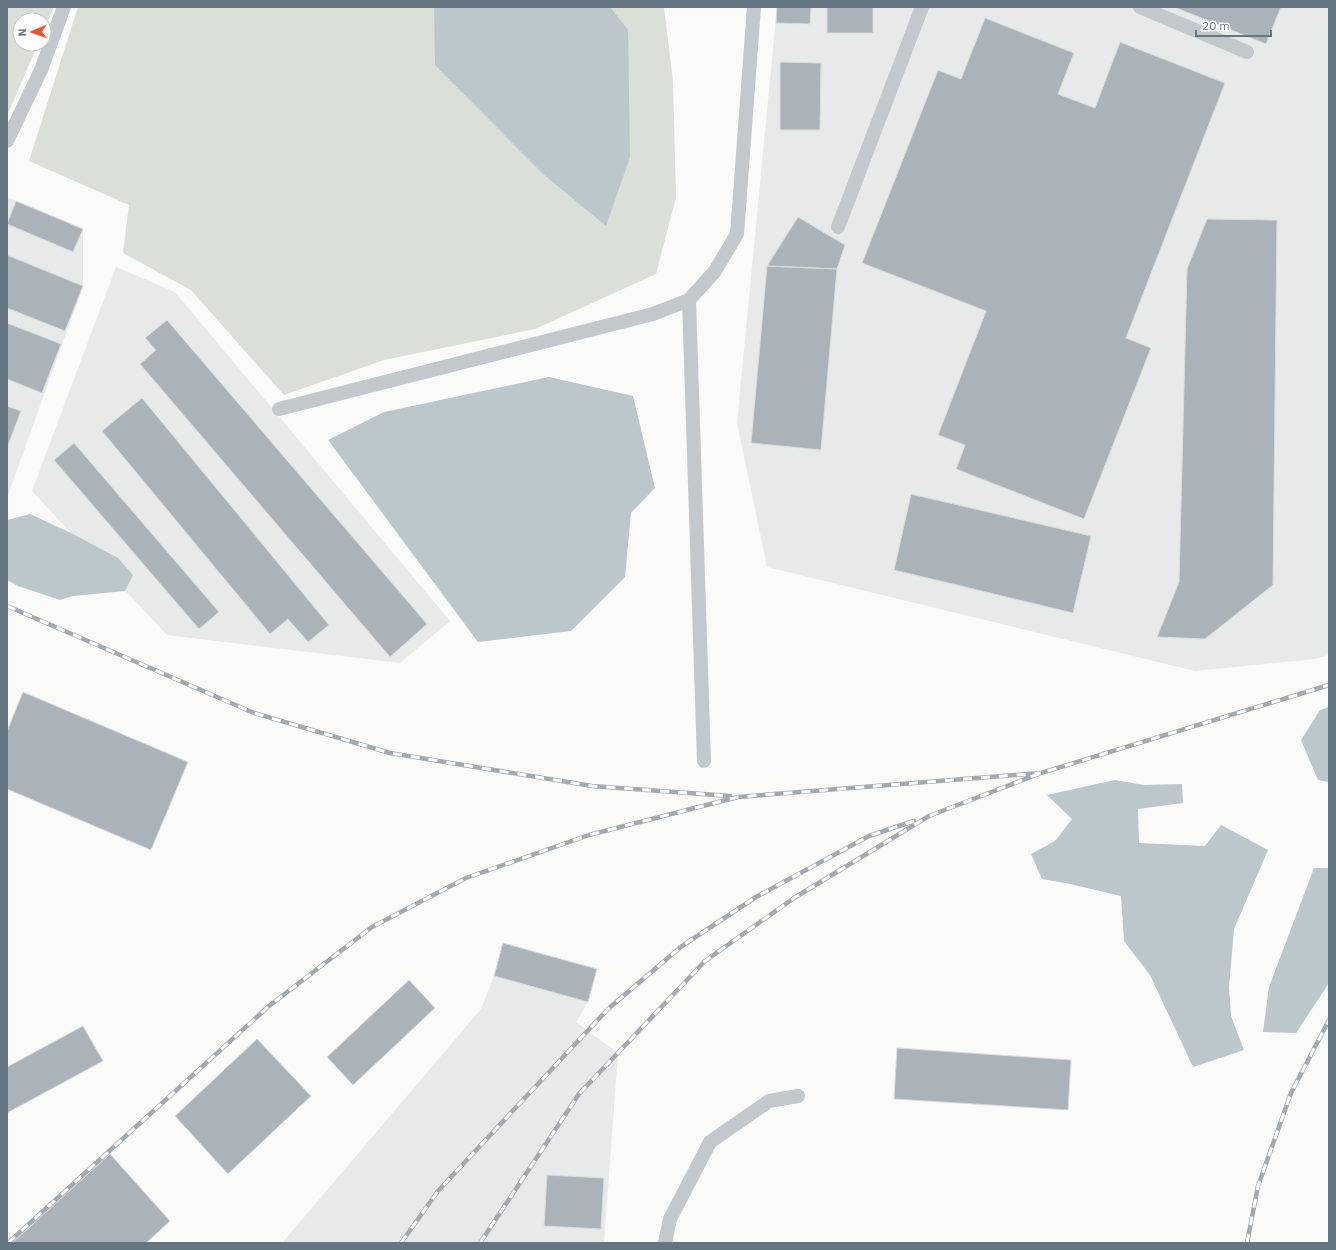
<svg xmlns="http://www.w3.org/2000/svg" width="1336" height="1250" font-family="'IBM Plex Sans',sans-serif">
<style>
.built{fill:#e8e9e9}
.green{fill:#dadfd7}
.water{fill:#bbc7cb}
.building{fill:#aab3b9;stroke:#dcdcda}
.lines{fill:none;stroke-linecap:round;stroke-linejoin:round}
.service{stroke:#c3c8cc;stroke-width:14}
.rail-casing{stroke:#a2aab0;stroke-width:4.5}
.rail{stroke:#fff;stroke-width:3;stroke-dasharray:9;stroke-linecap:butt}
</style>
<rect width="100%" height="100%" fill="#fafaf8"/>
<path class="built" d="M777 7H1329V655L1315 659 1195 671 767 567 737 423Z
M7 197 83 229V286L7 498Z
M116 267 175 292 450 621 400 663 167 635 32 491Z
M503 943 597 969 588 1002 576 1022 618 1053 604 1243H282L481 1009 494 976Z"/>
<path class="green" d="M7 7H54L44 30V20H20V44H38L7 116Z
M78 7H664L673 82 676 197 656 274 535 329 384 360 284 395 191 290 123 253 129 205 29 161Z"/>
<path class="water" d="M434 7H610L628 30 630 157 606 226 543 174 435 65Z
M549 377 633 396 655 488 631 513 625 577 571 631 478 642 328 440 384 412Z
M30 514 71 533 118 558 133 575 125 591 73 596 60 600 18 586 7 580V520Z
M1329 707V782L1318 780 1301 740 1320 710Z
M1115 780 1144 785 1182 784 1183 803 1138 809 1139 843 1205 846 1221 825 1268 850 1234 929 1229 987 1231 1016 1244 1050 1193 1067 1150 975 1124 941 1121 896 1070 884 1042 879 1031 854 1055 841 1072 819 1047 795Z
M1314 868H1329V950H1328L1329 983 1296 1033 1263 1032 1269 987Z"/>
<path class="building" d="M777 7H811L810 24 776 23Z
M827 7H873V33H827Z
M1174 7H1281L1266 44Z
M985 18 1074 53 1058 94 1095 108 1120 42 1225 83 1126 338 1151 348 1084 519 956 469 965 445 938 435 986 311 862 263 938 70 961 79Z
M780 62 821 63 820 130H780Z
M16 201 83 229 73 252 7 224Z
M798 217 845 245 837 269 767 266Z
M1207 219 1277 220 1273 585 1205 639 1157 637 1179 582 1187 269Z
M7 255 83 286 65 331 7 308Z
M767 266 837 269 821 450 751 443Z
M167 320 427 624 390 657 140 364 156 350 145 338Z
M7 323 61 344 42 393 7 379Z
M142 398 329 625 308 642 288 619 270 634 102 431Z
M7 406 21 411 7 448Z
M74 443 219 612 199 629 54 460Z
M911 494 1091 536 1073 613 894 570Z
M23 692 188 762 151 850 7 789V731Z
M503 943 597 969 588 1002 494 976Z
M409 980 435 1008 353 1085 327 1057Z
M83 1026 103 1061 7 1113V1067Z
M257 1039 311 1096 228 1174 175 1116Z
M897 1048 1071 1060 1068 1110 894 1099Z
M110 1154 170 1221 146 1243H12Z
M547 1175 604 1178 601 1229 544 1226Z"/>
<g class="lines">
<path class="service" d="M1140 7 1247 52
M7 141 41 70 64 7
M838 227 922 7
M689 300 704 761
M279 409 653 314 689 300 715 271 737 234 754 7
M665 1243 670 1219 710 1142 769 1101 798 1096"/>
<g class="rail-casing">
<path id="rail" d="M7 606 254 713 390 753 592 786 730 796
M8 1243 269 1006 372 927 466 878 589 835 738 797 1041 773
M401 1243 438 1191 608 1009 682 946 756 897 869 836 914 821
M480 1243 579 1094 705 961 794 898 929 816 1041 773 1329 685
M1247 1243 1258 1186 1291 1093 1329 1020"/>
</g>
<use href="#rail" class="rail"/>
</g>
<rect width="1336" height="1250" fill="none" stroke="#657683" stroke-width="16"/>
<g transform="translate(32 32) rotate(268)"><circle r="19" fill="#ffffff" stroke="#c1c8cd"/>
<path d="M0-3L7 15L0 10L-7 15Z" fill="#e4572e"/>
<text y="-6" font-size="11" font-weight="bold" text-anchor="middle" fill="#657683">N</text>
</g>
<path d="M1196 30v6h75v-6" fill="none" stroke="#657683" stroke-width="2"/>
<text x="1202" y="30" font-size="12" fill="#657683" stroke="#ffffff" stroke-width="3" paint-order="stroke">20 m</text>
</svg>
